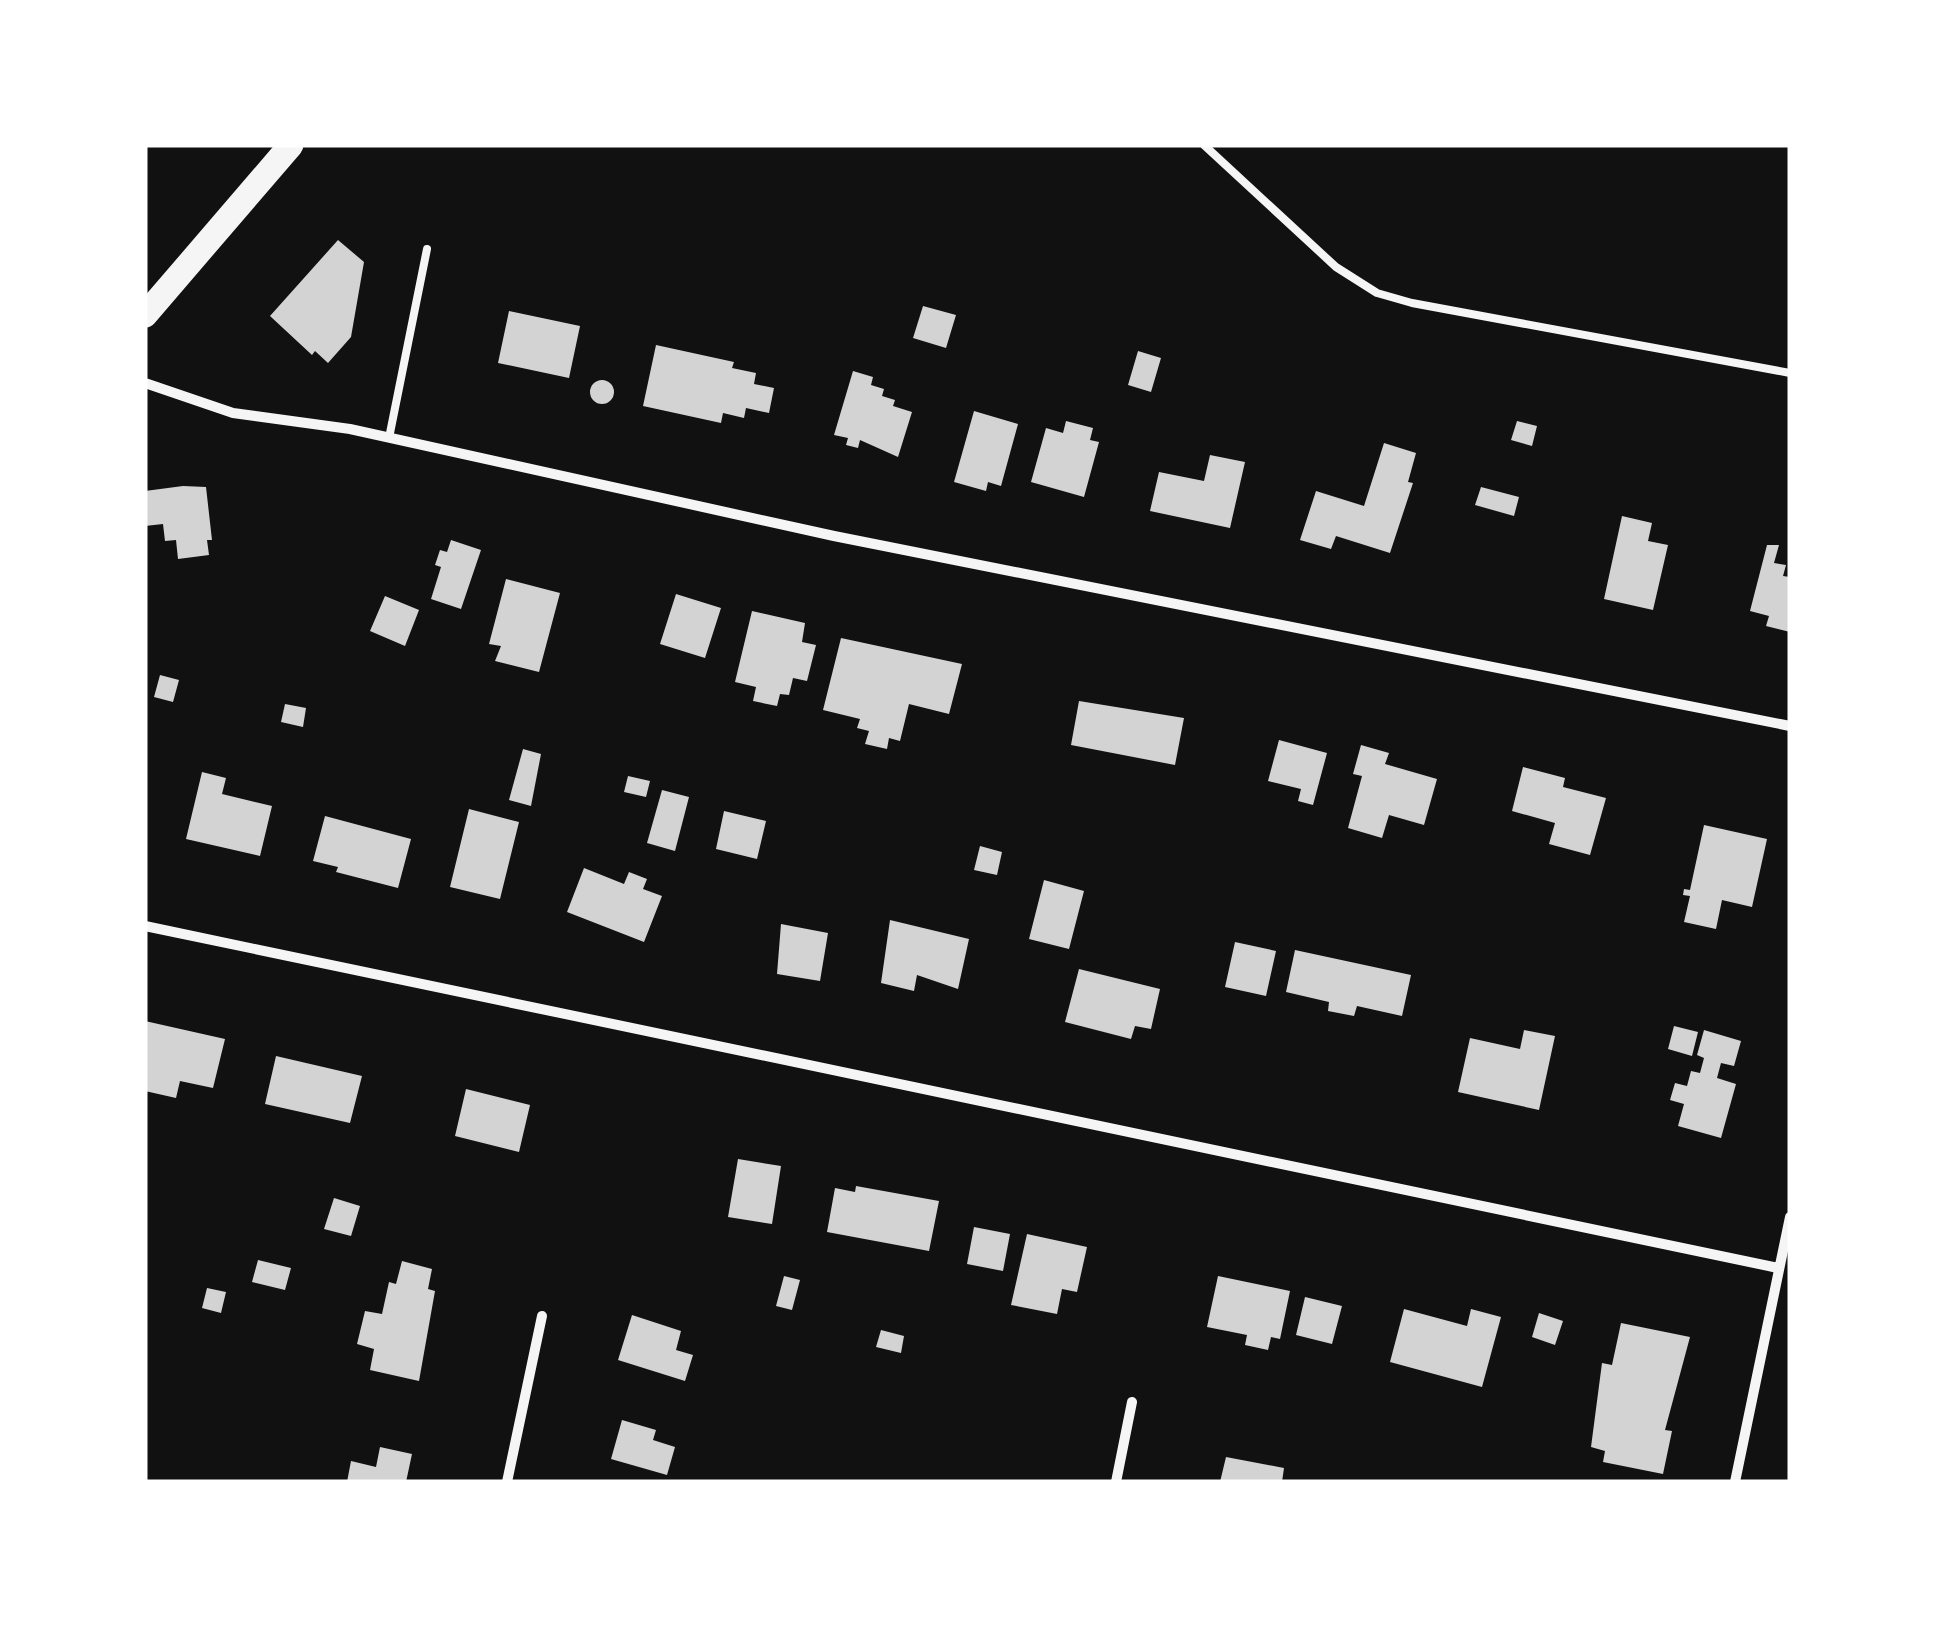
<svg xmlns="http://www.w3.org/2000/svg" width="1935" height="1627" font-family="'Alegreya Sans',sans-serif">
<style>
.building{fill:#d3d3d3}
.lines{fill:none;stroke-linecap:round;stroke-linejoin:round}
.service{stroke:#f5f5f5;stroke-width:8}
.minor{stroke:#f5f5f5;stroke-width:10}
.primary{stroke:#f5f5f5;stroke-width:25}
</style>
<rect width="100%" height="100%" fill="#111"/>
<path class="building" d="M338 240 364 262 351 337 328 363 315 351 312 355 270 316Z
M923 306 956 315 946 348 913 338Z
M509 311 580 326 569 378 498 363Z
M656 345 734 362 732 368 756 373 754 384 774 388 769 413 746 408 744 418 723 413 721 423 643 406Z
M1138 351 1161 358 1151 392 1128 385Z
M853 371 873 377 871 385 884 389 882 396 895 400 893 406 912 412 898 457 860 440 858 448 846 445 848 438 834 435Z
M590 392a12 12 0 1 1 24 0a12 12 0 1 1-24 0Z
M974 411 1018 424 1001 486 988 482 986 491 954 482Z
M1066 421 1093 428 1090 440 1099 442 1084 497 1031 482 1046 428 1063 433Z
M1517 421 1537 426 1532 446 1511 440Z
M1384 443 1416 453 1408 482 1413 483 1390 553 1336 536 1331 549 1300 540 1316 491 1364 506Z
M1210 455 1245 462 1230 528 1150 511 1159 472 1204 481Z
M183 486 206 487 212 540H207L209 555 178 559 176 540 165 541 163 524 145 526V491Z
M1481 487 1519 497 1514 516 1475 505Z
M1622 516 1652 523 1648 541 1668 545 1653 610 1604 599Z
M451 540 481 550 461 609 431 599 441 567 435 565 440 550 447 552Z
M1767 545H1779L1774 563 1786 565 1783 576 1790 577V632L1766 626 1769 616 1750 611Z
M506 579 560 593 539 672 495 661 501 646 489 644Z
M676 594 721 608 705 658 660 644Z
M385 596 419 610 405 646 370 631Z
M752 611 805 623 802 642 816 645 807 681 793 678 789 695 780 694 777 706 753 701 756 687 735 682Z
M841 638 962 664 949 714 909 704 900 741 889 738 887 749 865 744 869 731 857 728 860 719 823 710Z
M160 675 179 680 173 702 154 697Z
M1079 701 1184 718 1175 765 1071 745Z
M285 704 306 708 303 727 281 722Z
M1279 740 1327 753 1313 805 1298 801 1301 789 1268 781Z
M1361 745 1389 753 1385 764 1437 779 1424 825 1389 815 1382 838 1348 828 1362 776 1353 774Z
M523 749 541 754 531 806 509 800Z
M1523 767 1565 778 1563 787 1606 798 1590 855 1549 844 1555 823 1512 811Z
M202 772 226 778 222 794 272 806 260 856 186 839Z
M628 776 650 781 646 797 624 792Z
M662 790 689 797 675 851 647 843Z
M469 809 519 822 500 899 450 887Z
M724 811 766 821 757 859 716 849Z
M325 816 411 839 398 888 336 872 338 867 313 861Z
M1704 825 1767 839 1752 907 1722 900 1716 929 1684 922 1690 896 1683 895 1684 889 1690 890Z
M980 846 1002 852 997 875 974 870Z
M584 868 624 884 629 872 647 879 643 889 662 896 644 942 567 912Z
M1044 880 1084 891 1069 949 1029 939Z
M890 920 969 939 958 989 917 975 914 991 881 983Z
M781 924 828 933 820 981 777 974Z
M1235 942 1276 951 1266 996 1225 987Z
M1295 950 1411 975 1402 1016 1357 1006 1354 1016 1328 1011 1329 1002 1286 992Z
M1079 969 1160 989 1151 1029 1135 1026 1131 1039 1065 1022Z
M145 1021 225 1039 213 1088 180 1081 176 1098 145 1091Z
M1674 1026 1698 1032 1692 1056 1668 1049Z
M1524 1030 1555 1036 1539 1110 1458 1092 1470 1038 1520 1049Z
M1704 1030 1741 1041 1734 1066 1721 1063 1717 1078 1736 1084 1721 1138 1678 1126 1684 1104 1670 1100 1675 1083 1687 1086 1691 1071 1700 1073 1704 1058 1697 1055Z
M276 1056 362 1076 350 1123 265 1104Z
M466 1089 530 1105 519 1152 455 1136Z
M738 1159 781 1166 772 1224 728 1217Z
M856 1186 939 1201 929 1251 827 1232 835 1188 855 1192Z
M334 1198 360 1206 351 1236 324 1229Z
M974 1227 1010 1234 1003 1271 967 1264Z
M1027 1234 1087 1247 1077 1292 1062 1289 1057 1314 1011 1305Z
M258 1260 291 1268 285 1290 252 1282Z
M402 1261 432 1269 428 1289 435 1291 419 1381 370 1370 374 1349 357 1344 365 1311 382 1314 389 1282 396 1284Z
M784 1276 800 1280 792 1310 776 1306Z
M1218 1276 1290 1291 1280 1339 1271 1337 1268 1350 1245 1345 1247 1335 1207 1327Z
M207 1288 226 1292 221 1313 202 1308Z
M1305 1297 1342 1306 1332 1344 1296 1335Z
M1404 1309 1467 1326 1471 1309 1501 1317 1482 1387 1390 1362Z
M1539 1313 1563 1321 1555 1345 1532 1337Z
M632 1315 681 1331 676 1350 693 1355 685 1381 618 1360Z
M1621 1323 1690 1337 1665 1430 1672 1431 1663 1474 1603 1462 1605 1451 1591 1447 1602 1363 1612 1365Z
M881 1330 904 1336 901 1353 876 1347Z
M622 1420 656 1430 653 1440 675 1447 667 1475 611 1459Z
M380 1447 412 1454 406 1482H347L351 1461 376 1467Z
M1226 1457 1284 1468 1282 1482H1220Z"/>
<g class="lines">
<path class="service" d="M1204 145 1336 267 1377 293 1412 303 1790 373
M389 438 427 249"/>
<path class="minor" d="M145 383 233 413 350 429 834 536 1790 726
M145 926 1778 1268
M507 1482 542 1316
M1116 1482 1132 1402
M1735 1482 1790 1217"/>
<path class="primary" d="M145 315 291 145"/>
</g>
<rect width="1935" height="1627" fill="none" stroke="#ffffff" stroke-width="295"/>
</svg>
